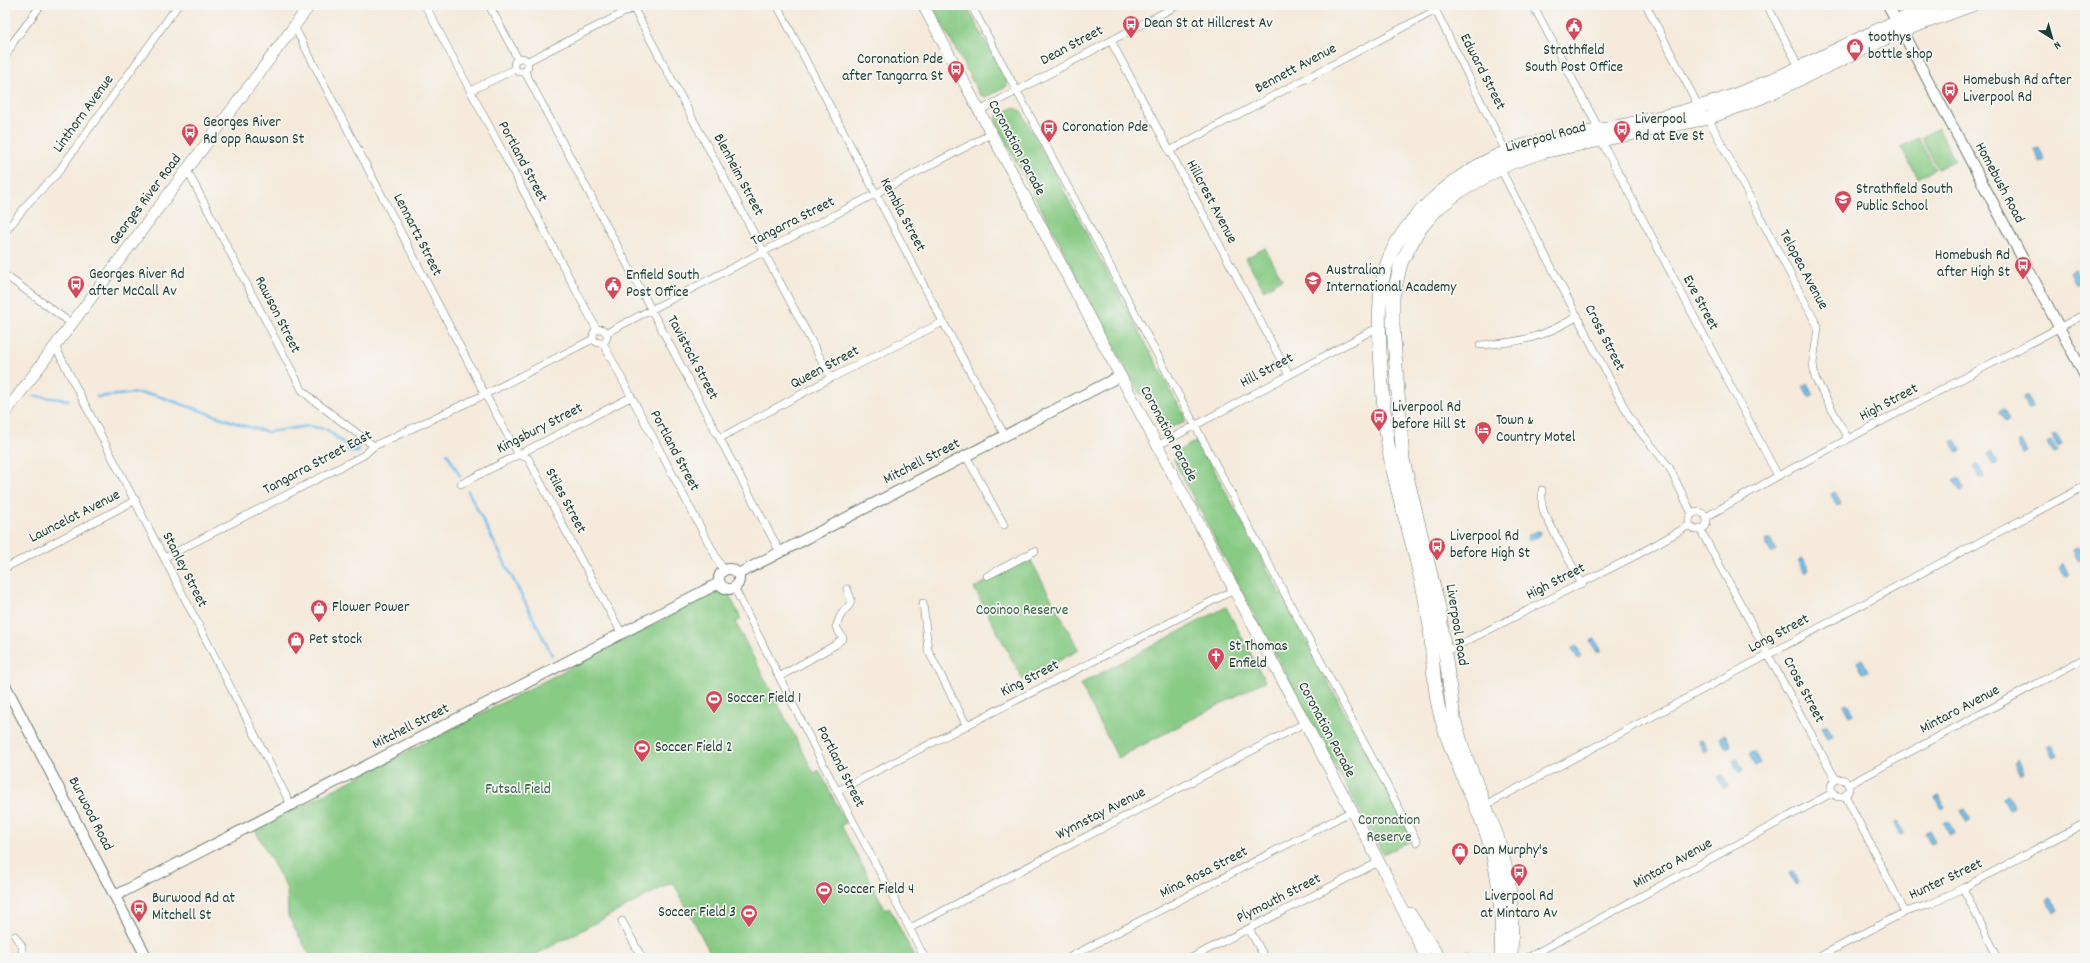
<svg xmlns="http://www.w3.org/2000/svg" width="2090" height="963" font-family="Dekko,sans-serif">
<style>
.green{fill:#88cb85;stroke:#54845c}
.water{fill:#76bfee;stroke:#4a7e91}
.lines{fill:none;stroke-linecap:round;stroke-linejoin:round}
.stream{stroke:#76bfee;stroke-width:2.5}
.canal{stroke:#76bfee;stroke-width:9}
.street-casing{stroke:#6a7a6e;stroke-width:8}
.secondary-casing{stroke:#6a7a6e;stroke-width:12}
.primary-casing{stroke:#6a7a6e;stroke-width:12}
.highway-casing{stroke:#6a7a6e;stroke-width:14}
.street{stroke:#fff;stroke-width:7}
.secondary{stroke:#fff;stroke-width:10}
.primary{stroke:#fff;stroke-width:11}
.highway{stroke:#fff;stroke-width:13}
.labels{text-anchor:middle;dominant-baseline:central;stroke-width:3.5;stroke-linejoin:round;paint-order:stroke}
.poi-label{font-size:15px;fill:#1f3d34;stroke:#f6f6f2;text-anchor:start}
.street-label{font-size:15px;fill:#1f3d34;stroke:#f6f6f2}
.park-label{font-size:15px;fill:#396048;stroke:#f6f6f2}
</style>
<rect width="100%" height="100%" fill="#f6f6f2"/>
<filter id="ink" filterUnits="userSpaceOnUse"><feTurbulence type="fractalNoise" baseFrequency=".025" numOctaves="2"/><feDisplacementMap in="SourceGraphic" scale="8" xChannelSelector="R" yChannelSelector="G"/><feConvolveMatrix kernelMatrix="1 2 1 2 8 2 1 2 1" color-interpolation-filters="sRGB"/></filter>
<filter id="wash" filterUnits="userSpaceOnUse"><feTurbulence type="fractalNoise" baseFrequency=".012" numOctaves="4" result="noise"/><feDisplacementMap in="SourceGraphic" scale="16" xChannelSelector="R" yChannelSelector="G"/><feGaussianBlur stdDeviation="0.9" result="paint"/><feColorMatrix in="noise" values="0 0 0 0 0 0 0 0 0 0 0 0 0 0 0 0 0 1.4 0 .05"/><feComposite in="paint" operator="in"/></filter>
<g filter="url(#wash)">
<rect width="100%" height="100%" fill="#f5eadb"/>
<path class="green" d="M932 5H966L1008 83 1006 87 987 97 980 95Z
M1014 107 1021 111 1184 415 1185 421 1166 430 1159 422 1145 396 1139 393 1000 131 996 120 997 116Z
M1938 128 1955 160 1938 169 1921 138Z
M1918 138 1935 169 1918 178 1901 147Z
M1265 248 1282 279 1264 290 1246 258Z
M1198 440 1413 840 1383 854 1252 611 1174 460 1180 450Z
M1030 559 1079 650 1023 680 974 588Z
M717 592 729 594 741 619 735 622 814 773 819 770 846 823 841 825 885 909 889 907 915 958H713L673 882 529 958H311L288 916 287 889 255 830Z
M1226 607 1265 681 1118 758 1080 684Z
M1469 950 1473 958H1454Z"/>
<path class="water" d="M2039 148 2045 160 2040 162 2034 150Z
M2075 270 2081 282 2076 284 2070 273Z
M1807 383 1813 395 1809 397 1803 386Z
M2027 395 2033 407 2029 409 2023 398Z
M2003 408 2009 420 2005 422 1999 411Z
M2056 434 2062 445 2058 448 2052 436Z
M1956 440 1962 451 1958 453 1952 442Z
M2021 441 2027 452 2023 454 2017 443Z
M2051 441 2057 452 2053 454 2047 443Z
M1991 451 1998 463 1993 465 1987 454Z
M1978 465 1984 476 1980 478 1974 467Z
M1958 477 1964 489 1960 491 1954 480Z
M1835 492 1841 503 1837 506 1831 494Z
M1538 531 1541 532 1539 536 1530 540 1527 539 1528 535Z
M1770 539 1776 550 1771 553 1765 541Z
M2078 547 2083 558 2079 561 2073 549Z
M1803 559 1809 570 1805 573 1799 561Z
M2063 563 2069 575 2065 577 2059 566Z
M1595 639 1601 650 1597 652 1590 641Z
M1576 645 1582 657 1578 659 1572 648Z
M1862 659 1868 671 1863 673 1857 662Z
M1847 703 1854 714 1849 716 1843 705Z
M1827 725 1833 736 1828 739 1822 727Z
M1725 734 1731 746 1726 748 1720 737Z
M1702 739 1708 750 1704 752 1698 741Z
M2052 744 2058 755 2053 757 2047 746Z
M1754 752 1760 763 1755 766 1749 754Z
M1737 759 1743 770 1739 773 1733 761Z
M2018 760 2024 772 2020 774 2014 763Z
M1722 775 1728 786 1724 789 1718 777Z
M2008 795 2014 807 2009 809 2003 798Z
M1939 796 1945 807 1941 809 1935 798Z
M1965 809 1971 820 1967 823 1961 811Z
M1948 821 1954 832 1950 835 1944 823Z
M1898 822 1904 833 1900 835 1894 824Z
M1929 830 1935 842 1931 844 1925 833Z
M1793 871 1799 882 1795 884 1789 873Z
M2052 898 2058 909 2054 912 2048 900Z"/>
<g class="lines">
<path class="stream" d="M35 396 69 400
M97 397 137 393 155 395 245 426 268 432 308 426 326 429 350 448
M447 453 460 476
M468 491 552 655"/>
<path class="canal" d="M350 448 356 449"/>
</g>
</g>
<g filter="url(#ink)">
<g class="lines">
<g class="street-casing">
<path id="street" d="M425 5 597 330
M489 5 518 59
M632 5 831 378
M777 5 943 322 1005 436
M971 5 1417 842
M1433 5 1506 152
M1533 5 1599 129
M1646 5 1699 107
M1767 5 1799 67
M294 26 480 385 516 450 519 455 528 458 583 564
M1111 41 1289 375
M514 65a7 7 0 1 1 14 0a7 7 0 1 1-14 0Z
M5 58 14 41 41 5
M528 61 639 5
M525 72 780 552
M470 91 515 69
M979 111 1178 5
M1708 118 1818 327 1813 363 1815 378 1848 439
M1601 140 1778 476
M1169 151 1436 10
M1500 168 1631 420 1669 467 1692 514
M187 170 302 390 313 400 374 446
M5 232 29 202 56 175 178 5
M5 275 72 324
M593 336a7 7 0 1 1 14 0a7 7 0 1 1-14 0Z
M606 333 991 134
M603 343 723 570
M1480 345C1520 343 1544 337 1578 316
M55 346 291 805
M720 438 831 378 943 322
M1157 446 1371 331 1381 329
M966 456 1004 525
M461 484 631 397
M1542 490V505L1544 513 1582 584
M1689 521a9 9 0 1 1 18 0a9 9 0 1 1-18 0Z
M1706 517 1778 476 2085 314
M1700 529 1836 780
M164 558 364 455 374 446 486 394 593 339
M5 568 136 500
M586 568 622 634
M987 576 1035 551
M734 587 825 768 925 958
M923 603 928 650 967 726
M1443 653 1637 555 1690 525
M779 677 835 645 843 638 836 627C838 623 839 618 841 615 850 602 855 606 847 589
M1831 788a9 9 0 1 1 18 0a9 9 0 1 1-18 0Z
M1848 785 2085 658
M837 791 1234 590
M1845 795 1905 912
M1486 805 2085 486
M1963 888 1998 958
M622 921 642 958
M910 928 1305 723
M1249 929 1265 958
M15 936 22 946V958
M1068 958 1352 811
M1191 958 1379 862
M1527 958 1832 793
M1817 958 1905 912 1931 904 1963 888 2085 823"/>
</g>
<g class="secondary-casing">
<path id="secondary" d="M1888 5 2085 376
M719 579a10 10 0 1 1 20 0a10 10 0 1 1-20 0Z
M738 574 1120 376
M5 685 147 958
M115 896 719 583"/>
</g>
<g class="primary-casing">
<path id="primary" d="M923 5 1386 875 1426 958
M5 413 310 5
M1410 913 1440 958"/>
</g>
<g class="highway-casing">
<path id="highway" d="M1501 958C1503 915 1500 873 1486 832 1470 788 1446 747 1437 700 1433 676 1432 651 1430 627 1427 607 1423 587 1418 568 1409 526 1394 486 1388 444 1383 413 1382 382 1380 350 1379 324 1378 296 1385 270 1399 219 1458 172 1506 152 1529 142 1553 139 1577 135 1617 127 1664 118 1702 106 1783 82 1856 36 1935 5
M1511 958 1512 919 1508 876 1497 836 1464 752 1454 719 1439 608 1403 460 1393 326V296L1401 263 1418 231 1438 208 1460 191 1510 163 1542 152 1708 118 1762 97 1901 31 1972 5"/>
</g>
<use href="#street" class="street"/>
<use href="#secondary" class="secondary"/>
<use href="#primary" class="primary"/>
<use href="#highway" class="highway"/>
</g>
</g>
<defs>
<g id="bus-pin" transform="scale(0.9)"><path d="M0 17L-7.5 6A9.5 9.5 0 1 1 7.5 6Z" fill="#d1495b" stroke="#f6f6f2"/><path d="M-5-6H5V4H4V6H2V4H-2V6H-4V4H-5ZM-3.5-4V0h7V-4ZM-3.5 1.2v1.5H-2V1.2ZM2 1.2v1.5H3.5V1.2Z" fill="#fff"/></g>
<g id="civic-pin" transform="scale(0.9)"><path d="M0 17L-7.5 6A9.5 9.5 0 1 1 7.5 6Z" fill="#d1495b" stroke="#f6f6f2"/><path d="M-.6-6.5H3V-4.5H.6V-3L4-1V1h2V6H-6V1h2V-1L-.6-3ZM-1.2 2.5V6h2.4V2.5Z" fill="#fff"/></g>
<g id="shop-pin" transform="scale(0.9)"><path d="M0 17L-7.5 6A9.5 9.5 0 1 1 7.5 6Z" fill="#d1495b" stroke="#f6f6f2"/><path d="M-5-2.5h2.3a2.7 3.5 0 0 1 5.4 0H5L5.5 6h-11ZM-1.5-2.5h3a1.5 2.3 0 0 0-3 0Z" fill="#fff"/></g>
<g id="school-pin" transform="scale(0.9)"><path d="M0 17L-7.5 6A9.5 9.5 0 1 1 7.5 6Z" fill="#d1495b" stroke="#f6f6f2"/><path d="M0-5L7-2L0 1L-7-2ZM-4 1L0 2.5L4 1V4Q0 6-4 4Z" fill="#fff"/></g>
<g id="hotel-pin" transform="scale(0.9)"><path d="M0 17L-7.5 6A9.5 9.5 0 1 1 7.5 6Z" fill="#d1495b" stroke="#f6f6f2"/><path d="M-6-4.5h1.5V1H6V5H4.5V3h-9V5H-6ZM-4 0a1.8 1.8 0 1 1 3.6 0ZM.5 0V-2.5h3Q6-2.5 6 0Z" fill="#fff"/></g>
<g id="church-pin" transform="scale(0.9)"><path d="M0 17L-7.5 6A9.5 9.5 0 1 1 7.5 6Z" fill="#d1495b" stroke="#f6f6f2"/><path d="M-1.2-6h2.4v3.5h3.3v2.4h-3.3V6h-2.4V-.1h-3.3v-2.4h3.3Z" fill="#fff"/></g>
<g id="stadium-pin" transform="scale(0.9)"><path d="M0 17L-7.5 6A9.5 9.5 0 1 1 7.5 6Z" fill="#d1495b" stroke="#f6f6f2"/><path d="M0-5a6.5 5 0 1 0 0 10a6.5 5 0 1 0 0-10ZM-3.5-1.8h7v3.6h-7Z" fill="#fff"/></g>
</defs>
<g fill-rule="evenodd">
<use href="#bus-pin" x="1131" y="24"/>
<use href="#civic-pin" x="1574" y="26"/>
<use href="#shop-pin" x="1855" y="47"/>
<use href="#bus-pin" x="956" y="69"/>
<use href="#bus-pin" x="1950" y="90"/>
<use href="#bus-pin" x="1049" y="128"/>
<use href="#bus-pin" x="1622" y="129"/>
<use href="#bus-pin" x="190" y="132"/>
<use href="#school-pin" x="1843" y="199"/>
<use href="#bus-pin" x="2023" y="265"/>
<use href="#school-pin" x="1313" y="280"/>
<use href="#bus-pin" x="76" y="284"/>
<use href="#civic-pin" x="613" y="285"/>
<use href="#bus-pin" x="1379" y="417"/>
<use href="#hotel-pin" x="1483" y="430"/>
<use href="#bus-pin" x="1437" y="546"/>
<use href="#shop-pin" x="319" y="608"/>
<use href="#shop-pin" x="296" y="640"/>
<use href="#church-pin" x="1216" y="656"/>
<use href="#stadium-pin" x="714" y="699"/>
<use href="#stadium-pin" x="642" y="748"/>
<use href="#shop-pin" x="1460" y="851"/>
<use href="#bus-pin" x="1519" y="872"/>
<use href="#stadium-pin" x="824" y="890"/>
<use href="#bus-pin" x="139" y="908"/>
<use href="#stadium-pin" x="749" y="913"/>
</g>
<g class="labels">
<g class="poi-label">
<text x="1144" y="24">Dean St at Hillcrest Av</text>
<text x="1868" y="38">toothys<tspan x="1868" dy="17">bottle shop</tspan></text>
<text x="1574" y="51" text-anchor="middle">Strathfield<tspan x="1574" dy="17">South Post Office</tspan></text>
<text x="943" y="60" text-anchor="end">Coronation Pde<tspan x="943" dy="17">after Tangarra St</tspan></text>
<text x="1963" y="81">Homebush Rd after<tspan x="1963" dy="17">Liverpool Rd</tspan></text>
<text x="1635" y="120">Liverpool<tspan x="1635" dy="17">Rd at Eve St</tspan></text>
<text x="203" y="123">Georges River<tspan x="203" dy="17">Rd opp Rawson St</tspan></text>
<text x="1062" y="128">Coronation Pde</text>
<text x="1856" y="190">Strathfield South<tspan x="1856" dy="17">Public School</tspan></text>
<text x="2010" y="256" text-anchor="end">Homebush Rd<tspan x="2010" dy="17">after High St</tspan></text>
<text x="1326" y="271">Australian<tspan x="1326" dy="17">International Academy</tspan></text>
<text x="89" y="275">Georges River Rd<tspan x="89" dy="17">after McCall Av</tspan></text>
<text x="626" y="276">Enfield South<tspan x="626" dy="17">Post Office</tspan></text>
<text x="1392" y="408">Liverpool Rd<tspan x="1392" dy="17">before Hill St</tspan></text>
<text x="1496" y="421">Town &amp;<tspan x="1496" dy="17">Country Motel</tspan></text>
<text x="1450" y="537">Liverpool Rd<tspan x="1450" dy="17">before High St</tspan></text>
<text x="332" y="608">Flower Power</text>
<text x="309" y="640">Pet stock</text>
<text x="1229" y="647">St Thomas<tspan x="1229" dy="17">Enfield</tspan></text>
<text x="727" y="699">Soccer Field 1</text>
<text x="655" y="748">Soccer Field 2</text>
<text x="1473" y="851">Dan Murphy's</text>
<text x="837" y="890">Soccer Field 4</text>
<text x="1519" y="897" text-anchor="middle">Liverpool Rd<tspan x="1519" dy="17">at Mintaro Av</tspan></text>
<text x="152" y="899">Burwood Rd at<tspan x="152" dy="17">Mitchell St</tspan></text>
<text x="736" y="913" text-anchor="end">Soccer Field 3</text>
</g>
<g class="street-label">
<text transform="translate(1072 46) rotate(-28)">Dean Street</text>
<text transform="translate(1296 69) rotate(-28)">Bennett Avenue</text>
<text transform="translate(1482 72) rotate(63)">Edward Street</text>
<text transform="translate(84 114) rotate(-54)">Linthorn Avenue</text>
<text transform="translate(1546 138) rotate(-15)">Liverpool Road</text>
<text transform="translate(1016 148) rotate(62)">Coronation Parade</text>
<text transform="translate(522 162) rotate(62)">Portland Street</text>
<text transform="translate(738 175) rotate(62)">Blenheim Street</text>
<text transform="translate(1999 183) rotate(62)">Homebush Road</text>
<text transform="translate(146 200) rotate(-53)">Georges River Road</text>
<text transform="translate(1211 202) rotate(62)">Hillcrest Avenue</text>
<text transform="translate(902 215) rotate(62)">Kembla Street</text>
<text transform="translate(793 222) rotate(-27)">Tangarra Street</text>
<text transform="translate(417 235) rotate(63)">Lennartz Street</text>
<text transform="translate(1803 270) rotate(62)">Telopea Avenue</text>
<text transform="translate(1700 303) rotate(62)">Eve Street</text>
<text transform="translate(277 315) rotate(63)">Rawson Street</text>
<text transform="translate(1604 338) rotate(63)">Cross Street</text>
<text transform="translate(692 358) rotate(62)">Tavistock Street</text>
<text transform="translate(825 368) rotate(-28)">Queen Street</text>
<text transform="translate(1267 371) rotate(-28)">Hill Street</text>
<text transform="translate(1889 403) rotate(-28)">High Street</text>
<text transform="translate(540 429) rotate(-27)">Kingsbury Street</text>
<text transform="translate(1168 434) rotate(62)">Coronation Parade</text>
<text transform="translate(674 451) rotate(62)">Portland Street</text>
<text transform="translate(922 462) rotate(-27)">Mitchell Street</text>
<text transform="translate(318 463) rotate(-28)">Tangarra Street East</text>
<text transform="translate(565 501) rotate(62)">Stiles Street</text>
<text transform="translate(75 517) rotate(-27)">Launcelot Avenue</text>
<text transform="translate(184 570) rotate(63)">Stanley Street</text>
<text transform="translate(1556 582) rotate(-27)">High Street</text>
<text transform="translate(1456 625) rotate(81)">Liverpool Road</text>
<text transform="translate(1779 634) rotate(-28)">Long Street</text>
<text transform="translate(1030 679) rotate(-27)">King Street</text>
<text transform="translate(1803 690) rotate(62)">Cross Street</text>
<text transform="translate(1960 710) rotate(-28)">Mintaro Avenue</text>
<text transform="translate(411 727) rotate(-27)">Mitchell Street</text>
<text transform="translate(1326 730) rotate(62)">Coronation Parade</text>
<text transform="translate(840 767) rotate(63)">Portland Street</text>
<text transform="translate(90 814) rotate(63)">Burwood Road</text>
<text transform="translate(1101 814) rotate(-27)">Wynnstay Avenue</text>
<text transform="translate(1673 864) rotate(-29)">Mintaro Avenue</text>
<text transform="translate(1204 873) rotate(-27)">Mina Rosa Street</text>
<text transform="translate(1946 880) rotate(-25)">Hunter Street</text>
<text transform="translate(1279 899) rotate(-27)">Plymouth Street</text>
</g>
<g class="park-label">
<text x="1022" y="611">Cooinoo Reserve</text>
<text x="518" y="790">Futsal Field</text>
<text x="1389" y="821">Coronation<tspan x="1389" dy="17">Reserve</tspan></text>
</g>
</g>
<rect width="2090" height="963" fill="none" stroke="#f6f6f2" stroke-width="20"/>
<g transform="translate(2052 38) rotate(143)" stroke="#f6f6f2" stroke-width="3" paint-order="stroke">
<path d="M0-3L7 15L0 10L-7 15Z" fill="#1f3d34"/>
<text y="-6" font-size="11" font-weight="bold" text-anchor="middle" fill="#1f3d34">N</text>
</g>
</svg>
